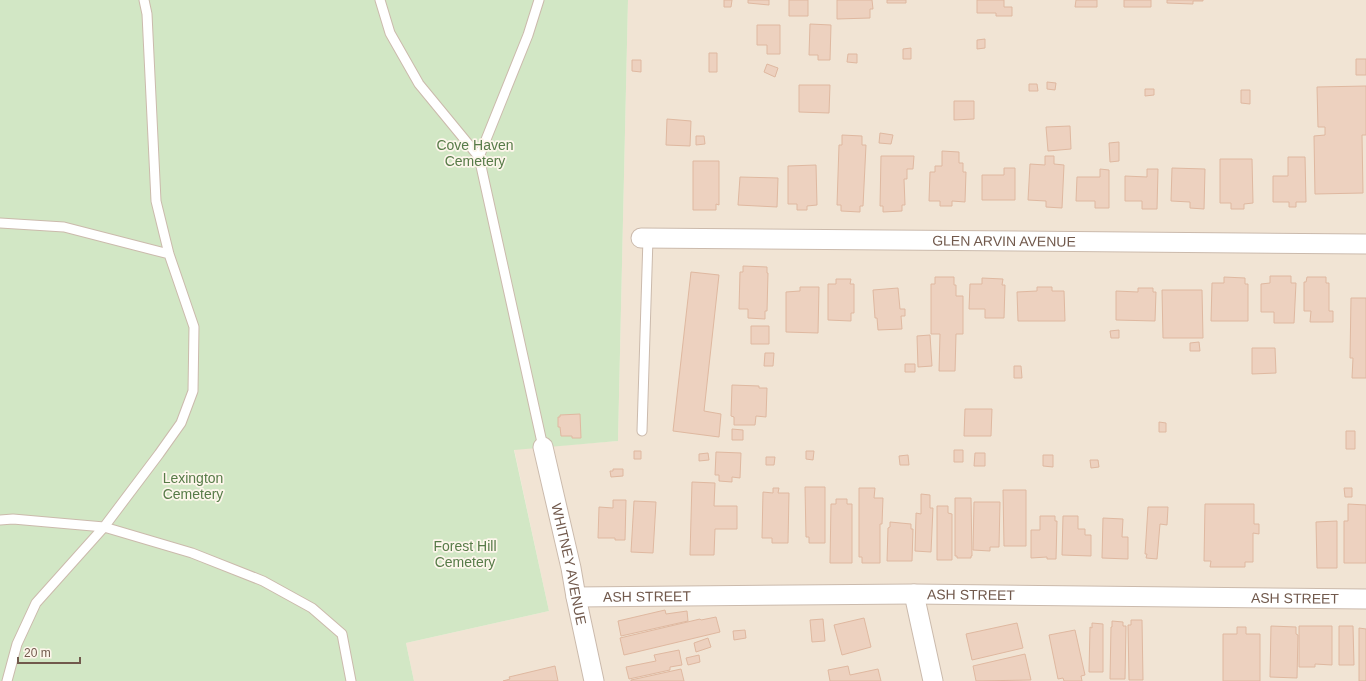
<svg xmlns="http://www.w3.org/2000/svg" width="1366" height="681" font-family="Arial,sans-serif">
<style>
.residential{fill:#f1e4d4}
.green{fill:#d2e7c5}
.building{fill:#edd1bf;stroke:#dfb8a0}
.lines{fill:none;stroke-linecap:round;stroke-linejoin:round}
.lane-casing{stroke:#cbbaac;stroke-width:11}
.street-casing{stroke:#cbbaac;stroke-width:21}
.lane{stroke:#fff;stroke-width:9}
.street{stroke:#fff;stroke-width:19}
.labels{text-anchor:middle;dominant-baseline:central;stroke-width:3.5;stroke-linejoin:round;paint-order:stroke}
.park-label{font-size:14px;fill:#577b48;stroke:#fdf6eb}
.street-label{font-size:14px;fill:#71594c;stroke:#fdf6eb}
</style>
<rect width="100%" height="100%" fill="#faf2e5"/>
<path class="residential" d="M628 0H1366V681H414L406 643 549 611 514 449 618 441Z"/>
<path class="green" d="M0 0H628L618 441 514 450 549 611 406 643 414 681H0Z"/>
<path class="building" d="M724 0H732L731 7H724Z
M748 0H769V5L748 3Z
M789 0H808V16H789Z
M837 0H872L873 9H870V18L837 19Z
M887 0H906V3H887Z
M977 0H1004V7H1012V16H996V13H977Z
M1076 0H1097V7H1075Z
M1124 0H1151V7H1124Z
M1167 0H1203V1H1193V4L1167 3Z
M810 24 831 25 830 60H818V55H809Z
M757 25H780V54H767V45H757Z
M985 39V48L977 49V40Z
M911 48V59H903V49Z
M709 53H717V72H709Z
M848 54H857V63L847 62Z
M1356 59H1366V75H1356Z
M632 60H641V72L632 71Z
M767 64 778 68 775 77 764 72Z
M1047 82 1056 83 1055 90 1047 89Z
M1029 84H1037L1038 91H1029Z
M799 85H830L829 113 799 112Z
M1366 86V135H1362L1363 193 1315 194 1314 136 1325 135V127H1318L1317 87Z
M1145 89H1154V95L1145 96Z
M1241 90H1250V104L1241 103Z
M954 101H974V119L954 120Z
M667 119 691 121 690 146 666 145Z
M1070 126 1071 149 1048 151 1046 127Z
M880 133 893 135 891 144 879 143Z
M842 135 862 136V145H866L863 206H860V212L841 211V205H837L839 145H842Z
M696 136H704L705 144 696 145Z
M1119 142V161L1110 162 1109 143Z
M942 151 959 152V163H963V172H966L965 202 952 201V206H940V201H929L930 172H935V166H942Z
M881 156H914L913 169H907V179H904L905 205H902V211L883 212V206H880Z
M1045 156H1054V164L1064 165 1062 208 1046 207V201L1028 200 1030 164 1045 165Z
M1288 157H1305L1306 202H1296V207H1289V202H1273V176H1288Z
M1220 159H1252L1253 203 1244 204V209H1231V203H1220Z
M693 161H719V205L716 204V210H693Z
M816 165 817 205 807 206V210H797V204H788V166Z
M1004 168H1015V200H982V175H1004Z
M1172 168 1205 169 1204 209 1190 208V202L1171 201Z
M1100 169 1109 170V208H1095V201H1076L1077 177H1100Z
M1147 169H1158L1157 209H1142V201H1125V176L1147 177Z
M740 177 778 178 777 207 738 205Z
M743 266 767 267V273H768L767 311H765V319L748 318V309H739L740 272H743Z
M691 272 719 275 704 411 721 414 719 437 673 431Z
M1270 276H1291V283H1296L1294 323H1274V312H1261V284L1270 283Z
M935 277H954V285H956V296H963V334H956L955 371H939L940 334H931V284H935Z
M1224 277 1245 278V284H1248V321H1211L1212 283H1224Z
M1307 277H1326V283H1329V311H1333V322H1310L1311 311H1304V282H1306Z
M982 278 1003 279 1002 285H1005L1004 318H985V309H969L970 284H982Z
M836 279H851L850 284H854V313H851V321L828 320V284H836Z
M800 287H819L818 333 786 332V292L800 291Z
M1037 287H1052V291H1064L1065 321H1018L1017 292 1037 291Z
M898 288 900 309H905V316H901L902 329 878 330 877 318H875L873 290Z
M1138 288H1153V292H1156L1155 321 1116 320V291L1138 292Z
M1162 290H1202L1203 338H1163Z
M1351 298H1366V378H1352L1353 358H1350Z
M751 326H769V344H751Z
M1119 330V338H1111L1110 331Z
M930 335 932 366 918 367 917 336Z
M1199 342 1200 351H1190V343Z
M1252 348H1275L1276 373 1252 374Z
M765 353H774L773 366H764Z
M905 364H915V372H905Z
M1014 366H1021L1022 378H1014Z
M732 385 759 386V388H767L766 417 756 416 755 425H734V417L731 416Z
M965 409H992L991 436H964Z
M580 414 581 438H572V436H561L560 427H558V417H560V415Z
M1159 422 1166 423V432H1159Z
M732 429 743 430V440H732Z
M1346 431H1355V449H1346Z
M954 450H963V462H954Z
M634 451H641V459H634Z
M806 451H814L813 460 806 459Z
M716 452 741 453 740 478 732 477V482L719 481V475H715Z
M708 453 709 460 699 461V454Z
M975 453H985V466H974Z
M908 455 909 465H900L899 456Z
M1043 455H1053V467L1043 466Z
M766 457H775L774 465H766Z
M1090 460H1098L1099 467 1091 468Z
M613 469H623V476L611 477 610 471H613Z
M692 482 715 483 714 506H737V529H715L714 555H690Z
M805 487H825V543H809V537H806Z
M773 488H779L778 493H789L788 543H772V538H762L763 492 773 493Z
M859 488H875L874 498H883L882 524H880V563H862V557H859Z
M1344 488H1352V497H1345Z
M1003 490H1026V546H1004Z
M921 494 930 495V508H933L931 552 915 551 916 515V513L921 514Z
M955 498H971L972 556H971V558H957V556H955Z
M836 499H847V504H852V563H830L831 504H836Z
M613 500H626L625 540H615V538H598L599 507 613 508Z
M634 501 656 502 653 553 631 552Z
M974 502H1000L999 547H990V551L973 550Z
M1205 504H1254V524H1259V534L1253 533V562H1245V567H1210L1211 561H1204Z
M1348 504 1366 505V563H1344V521H1348Z
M937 506H948V513L952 514V560H937Z
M1148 507H1168L1167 525 1160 524 1157 559 1146 558 1147 554H1145Z
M1040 516H1055V521H1057L1056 559H1047V557L1031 558V530H1040Z
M1063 516H1078V529H1085V535H1091V556L1062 555Z
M1103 518 1123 519 1122 537H1128V559L1102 558Z
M1337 521V568H1317L1316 522Z
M890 522 911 524V529H913L912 561H887L888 528 890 527Z
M665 610 666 614 687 611 688 621 621 636 618 621Z
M716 617 720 632 624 655 620 638 700 619 701 620Z
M864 618 871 647 842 655 834 625Z
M823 619 825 641 812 642 810 620Z
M1131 620H1142L1143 680H1129L1128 625H1131Z
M1112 621 1123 622V626H1126L1125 679H1110L1111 627H1112Z
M1017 623 1023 648 972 660 966 634Z
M1092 623 1103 624V672H1089L1090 627 1092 628Z
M1271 626 1296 627V634L1298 635 1297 678 1270 677Z
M1299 626H1332V665L1315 664V667H1299Z
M1339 626H1353L1354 665H1339Z
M1237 627H1246V634H1260V681H1223V634H1237Z
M1359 628 1366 629V681H1359Z
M745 630 746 638 734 640 733 631Z
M1075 630 1085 675 1081 676 1082 681H1064L1063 678 1058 679 1049 635Z
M708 638 711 647 696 652 694 643Z
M679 650 682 665 670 667V670L629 679 626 667 656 661 654 655Z
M1025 654 1031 680 976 681 973 666Z
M699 655 700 662 688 665 686 658Z
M555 666 558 681H503L510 679 509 677Z
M848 666 850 675 878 669 881 681H830L828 670Z
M681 669 684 681H631V680Z"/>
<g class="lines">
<g class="lane-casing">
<path id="lane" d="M380 0 390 33 419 84 479 157
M539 0 528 35 479 157 543 447
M0 223 64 227 169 254
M642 431 648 238
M0 520 13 519 104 527 192 553 263 581 312 608 342 634 351 681
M7 681 17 644 36 603 104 527 159 454 181 423 193 391 194 327 169 254 156 201 147 14 144 0"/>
</g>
<g class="street-casing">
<g id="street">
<path id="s1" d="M641 238 1366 244"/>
<path id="s2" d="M543 447 571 568 576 597 594 681"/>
<path d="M914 594 933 681"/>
<path id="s3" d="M576 597 914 594 1366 599"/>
</g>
</g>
<use href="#lane" class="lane"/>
<use href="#street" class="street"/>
</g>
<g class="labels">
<g class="park-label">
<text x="475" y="145">Cove Haven<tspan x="475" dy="16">Cemetery</tspan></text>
<text x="193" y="478">Lexington<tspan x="193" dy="16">Cemetery</tspan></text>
<text x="465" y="546">Forest Hill<tspan x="465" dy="16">Cemetery</tspan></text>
</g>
<g class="street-label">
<text stroke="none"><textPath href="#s1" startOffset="363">GLEN ARVIN AVENUE</textPath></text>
<text stroke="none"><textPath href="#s2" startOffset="120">WHITNEY AVENUE</textPath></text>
<text stroke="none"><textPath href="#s3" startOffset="395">ASH STREET</textPath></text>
<text stroke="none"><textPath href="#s3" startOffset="71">ASH STREET</textPath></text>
<text stroke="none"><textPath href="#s3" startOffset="719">ASH STREET</textPath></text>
</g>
</g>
<path d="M18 657v6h62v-6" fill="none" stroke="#71594c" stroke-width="2"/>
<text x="24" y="657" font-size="12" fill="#71594c" stroke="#fdf6eb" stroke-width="3" paint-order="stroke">20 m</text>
</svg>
